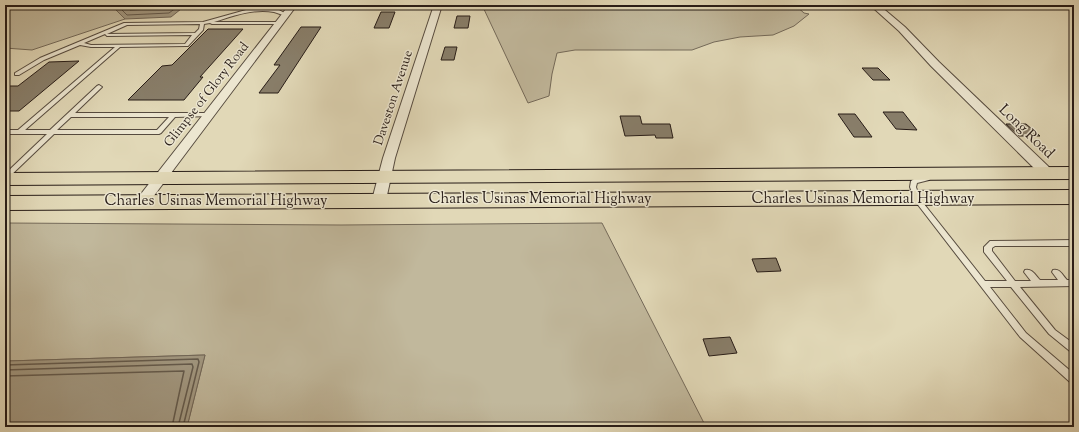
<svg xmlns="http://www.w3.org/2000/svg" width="1079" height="432" font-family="'Sorts Mill Goudy',serif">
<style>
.green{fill:#c1b89c;stroke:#746a5a}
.water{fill:#a29881;stroke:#716657}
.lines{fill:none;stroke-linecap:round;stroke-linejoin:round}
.shore-far1{stroke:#645a4c;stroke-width:1}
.shore{stroke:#645a4c;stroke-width:1.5}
.building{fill:#887e6a;stroke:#271c17}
.service-casing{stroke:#564b3f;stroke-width:2}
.minor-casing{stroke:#564b3f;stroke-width:2}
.trunk-casing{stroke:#271c17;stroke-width:2}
.service{fill:#ece6d0;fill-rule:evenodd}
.minor{fill:#ece6d0;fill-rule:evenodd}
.trunk{fill:#e1d8b7;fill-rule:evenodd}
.labels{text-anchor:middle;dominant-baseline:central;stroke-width:3;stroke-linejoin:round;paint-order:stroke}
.far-street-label{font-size:13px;fill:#271c17;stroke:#ece6d0}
.street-label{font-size:15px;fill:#271c17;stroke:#ece6d0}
</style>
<rect width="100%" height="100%" fill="#e1d8b7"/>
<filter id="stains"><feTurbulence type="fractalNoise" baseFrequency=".005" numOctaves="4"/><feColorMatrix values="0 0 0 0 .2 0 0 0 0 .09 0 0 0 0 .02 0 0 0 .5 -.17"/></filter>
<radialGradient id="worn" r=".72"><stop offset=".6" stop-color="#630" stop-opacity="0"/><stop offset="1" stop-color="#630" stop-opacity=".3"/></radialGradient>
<path class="green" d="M5 5H122L115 9 125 19 32 50 5 48Z
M482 5H795L804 13 809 14 794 26 773 35 740 37 714 42 692 50H575L557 53 552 74 549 96 528 103Z
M5 223 341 225 602 223 706 427H187L205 355 7 361 5 367Z"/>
<path class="water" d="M122 5H186L171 17 125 19 115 9Z
M205 355 187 427H5V367L7 361Z"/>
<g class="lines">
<path class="shore-far1" d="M123 5 122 10 127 15 169 13 180 5
M128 5 130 10 167 8 171 5"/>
<path class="shore" d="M5 365 198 359 199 362 183 427
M5 370 192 364 193 367 178 427
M5 376 184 371 172 427"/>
</g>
<path class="building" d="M381 12H395L389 28H374Z
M457 16H470L468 28H454Z
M301 27H321L278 93H259L280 65H274Z
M208 29H243L200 77H203L184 100H128L162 66 172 65Z
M445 47H457L454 60H441Z
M79 61 19 111H5V86H18L49 62Z
M862 68H878L890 80H873Z
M883 112H903L917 130 896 129Z
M838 114H855L872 137H854Z
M620 116H640L642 124H670L673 138H656L655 135 625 136Z
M1006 124H1026L1040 136H1019Z
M776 258 781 271 757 272 752 259Z
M730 337 737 353 709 356 703 339Z"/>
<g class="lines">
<g class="service-casing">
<path id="service" d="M268 8 279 10 288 15 286 16C282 15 278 13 274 12 254 8 233 16 214 22H281V24H212L210 23 204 24 203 30 188 46H186L120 47 25 130H50L97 86 99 85 102 87 101 88 75 113H210L213 115 212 116 175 117 161 133 159 134H54L7 179 5 180V174L47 134H5V130H18L115 47H91L80 45 44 60 19 75H15V73L40 58 124 23 203 22 246 10ZM200 24 199 29 195 33 107 34 127 25ZM105 34 107 36 192 35 185 44 91 45 84 43ZM71 117H169L157 130H57Z
M927 177 929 178 930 179 929 180 917 183 916 187 920 199 985 281H1007L984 252V247L990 241 1074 240V246H995L992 248V251L1015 281H1031L1024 272 1025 270C1032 268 1036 276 1040 280H1058L1052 272 1053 270C1060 268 1063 276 1067 280H1074V286L1020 287 1055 330 1074 344V353L1071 352 1049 334 1011 287H990L1026 333 1074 374V384L1071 383 1020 337 915 201 910 187 911 181 914 179Z"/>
</g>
<g class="minor-casing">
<path id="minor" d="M289 5H297L147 205H137L135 202 137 199Z
M434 5H442L395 158 386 200 384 203H374L372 200 383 158Z
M870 5H879L905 27 939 62 1052 170 1053 173 1052 176H1042L931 66 899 31Z"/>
</g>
<g class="trunk-casing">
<path id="trunk" d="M1074 167V179L5 185V173Z
M1074 190V204L5 210V196Z"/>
</g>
<use href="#service" class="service"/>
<use href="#minor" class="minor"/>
<use href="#trunk" class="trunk"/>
</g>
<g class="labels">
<g class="far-street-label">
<text transform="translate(207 95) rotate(-52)">Glimpse of Glory Road</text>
<text transform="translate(394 98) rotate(-72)">Daveston Avenue</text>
</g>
<g class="street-label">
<text transform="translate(1026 132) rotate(44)">Long Road</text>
<text x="540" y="199">Charles Usinas Memorial Highway</text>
<text x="863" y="199">Charles Usinas Memorial Highway</text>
<text x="216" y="201">Charles Usinas Memorial Highway</text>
</g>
</g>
<rect width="1079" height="432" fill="none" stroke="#e1d8b7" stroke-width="20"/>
<rect x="6" y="6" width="1067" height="420" fill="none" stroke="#271c17" stroke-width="2"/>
<rect x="10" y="10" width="1059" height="412" fill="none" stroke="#271c17"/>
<rect width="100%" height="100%" filter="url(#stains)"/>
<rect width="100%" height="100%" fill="url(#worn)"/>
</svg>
